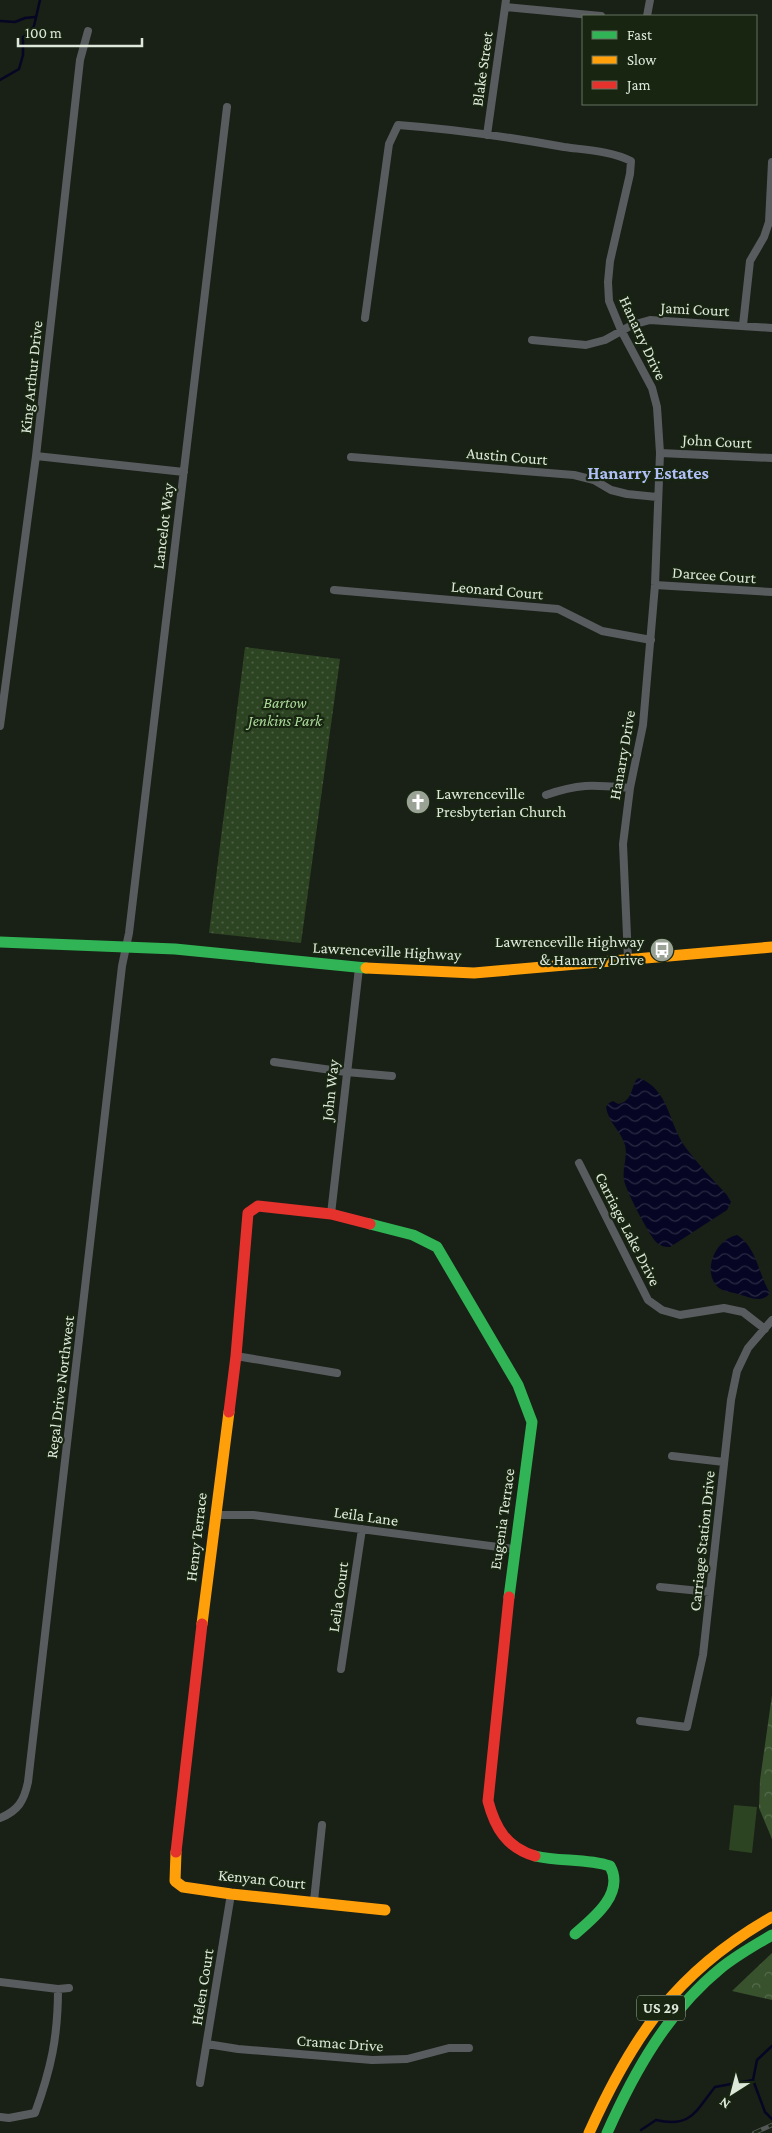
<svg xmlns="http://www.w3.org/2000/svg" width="772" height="2133" font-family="'Crimson Pro',serif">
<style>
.green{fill:#2d4423}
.forest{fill:url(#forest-crowns)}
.park{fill:url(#park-dots)}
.water{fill:url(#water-waves)}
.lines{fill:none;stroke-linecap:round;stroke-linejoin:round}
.stream{stroke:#060624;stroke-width:2.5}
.street{stroke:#595c5f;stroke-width:8}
.fast{stroke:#30b455;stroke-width:11}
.slow{stroke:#ff9f0a;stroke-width:11}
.jam{stroke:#e5322d;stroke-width:11}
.rail-casing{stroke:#545857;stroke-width:4.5}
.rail{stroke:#172511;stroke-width:2.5;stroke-dasharray:8;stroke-linecap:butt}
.labels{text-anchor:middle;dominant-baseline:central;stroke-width:4.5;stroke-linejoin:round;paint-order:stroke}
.shield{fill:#172511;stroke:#a2ae9e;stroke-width:1}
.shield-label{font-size:15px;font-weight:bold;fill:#dee8da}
.street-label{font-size:16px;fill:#dee8da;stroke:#172511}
.park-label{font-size:16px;font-style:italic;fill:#acdb9a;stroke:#172511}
.poi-label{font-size:16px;fill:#dee8da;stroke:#172511;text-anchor:start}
.neighbourhood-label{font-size:18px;font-weight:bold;fill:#b1bff7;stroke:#172511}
</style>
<defs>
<pattern id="forest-crowns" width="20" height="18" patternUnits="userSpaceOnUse" patternTransform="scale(1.25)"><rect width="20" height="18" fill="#39522e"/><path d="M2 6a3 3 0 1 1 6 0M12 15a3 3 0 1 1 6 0" fill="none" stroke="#556b4c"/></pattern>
<pattern id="park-dots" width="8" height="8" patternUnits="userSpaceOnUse" patternTransform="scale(1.25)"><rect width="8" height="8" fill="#2d4423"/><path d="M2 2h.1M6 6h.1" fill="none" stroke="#4b5f42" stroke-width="1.8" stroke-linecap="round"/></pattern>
<pattern id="water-waves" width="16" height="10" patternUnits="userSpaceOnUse" patternTransform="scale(1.25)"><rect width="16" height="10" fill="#060624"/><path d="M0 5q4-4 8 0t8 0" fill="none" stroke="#2a2a43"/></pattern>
</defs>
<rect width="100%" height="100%" fill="#192016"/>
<path class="green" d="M734 1805 757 1807 752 1853 729 1850Z"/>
<path class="forest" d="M772 1695V1839L759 1808 760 1780Z
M772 1953V2000L732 1991Z"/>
<path class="park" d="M245 647 340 659 301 943 209 933Z"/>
<path class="water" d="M639 1078C670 1090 668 1124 686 1148 698 1164 713 1180 727 1195L731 1202 727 1210 670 1247C664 1247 660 1246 656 1242 648 1233 626 1191 624 1180 622 1168 628 1157 625 1145 621 1131 608 1122 606 1107L609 1103 613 1101 618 1104C631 1102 631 1090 636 1080Z
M737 1235C757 1247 758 1274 770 1293 762 1304 749 1297 738 1294 732 1292 724 1292 719 1288 701 1273 715 1239 737 1235Z"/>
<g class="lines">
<path class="stream" d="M0 21 15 22 25 18 35 17
M0 80 19 69 23 55V37L28 34 34 26 40 0
M753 2080 765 2112 772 2119
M753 2080 757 2060 772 2046
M641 2130 656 2120C691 2128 695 2112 715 2087L753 2080"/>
<path class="street" d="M505 7 601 16
M647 16 650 0
M487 135 506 0
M365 318 389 144 398 125C453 129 509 137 564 147 586 150 611 151 631 161L630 174 610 261 608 282 609 301 621 330 652 388 657 407 660 453 655 585 643 725 630 788 623 844 628 959
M743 325 750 261 764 237 769 222 772 162
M532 340 586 345 605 340 632 325 650 320 772 328
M660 453 772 458
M36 456 184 472
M351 457 574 475 594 480 611 490 627 494 657 497
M655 585 772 592
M334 590 558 609 602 631 651 640
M0 726 36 456 80 60 88 31
M546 795C580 783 594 785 630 788
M274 1062 346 1072 392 1076
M579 1163 648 1300 662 1310 680 1315 724 1308 743 1312 765 1329
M331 1214 359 968
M236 1356 337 1373
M672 1456 724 1462
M215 1515H253L514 1549
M660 1587 710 1592
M341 1669 362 1529
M640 1721 687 1727 703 1655 731 1400 737 1371 748 1348 772 1320
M0 1818C18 1811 24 1801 28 1782L122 966 129 933 227 107
M314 1901 322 1825
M0 1982 58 1989 69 1988
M207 2044 238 2049 372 2060 407 2059 449 2048H469
M200 2083 231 1894
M0 2117 9 2118 35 2113C51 2069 58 2037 58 1989"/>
<path class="fast" d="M0 942 175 949 366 968
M370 1224 413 1235 437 1247 518 1385 532 1422 509 1597
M535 1856C560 1862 586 1858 610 1866 625 1893 594 1918 575 1934
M607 2133C634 2072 668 2011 721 1968 737 1955 755 1945 772 1935"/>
<path class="slow" d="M366 968 474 973 772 947
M202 1624 229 1412
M176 1852 175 1881 183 1887 231 1894 385 1910
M589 2133C633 2035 677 1971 772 1917"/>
<path class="jam" d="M229 1412 236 1356 248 1213 258 1206 331 1214 370 1224
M509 1597 488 1801C495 1828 507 1848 535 1856
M176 1852 202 1624"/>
<g class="rail-casing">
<path id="rail" d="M754 2133 772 2125"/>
</g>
<use href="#rail" class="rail"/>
</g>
<defs>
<g id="church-disc" transform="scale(1.25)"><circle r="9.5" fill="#99a295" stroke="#172511"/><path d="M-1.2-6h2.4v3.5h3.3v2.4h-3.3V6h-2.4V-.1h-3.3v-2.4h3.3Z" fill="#fff"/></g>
<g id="bus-disc" transform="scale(1.25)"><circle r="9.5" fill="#99a295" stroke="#172511"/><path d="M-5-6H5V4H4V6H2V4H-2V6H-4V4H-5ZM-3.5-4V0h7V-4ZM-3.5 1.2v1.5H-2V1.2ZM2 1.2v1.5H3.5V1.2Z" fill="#fff"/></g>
</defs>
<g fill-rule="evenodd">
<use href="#church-disc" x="418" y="802"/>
<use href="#bus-disc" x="662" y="950"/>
</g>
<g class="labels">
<rect class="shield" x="637" y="1995.5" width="48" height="25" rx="4"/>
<g class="shield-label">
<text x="661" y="2008">US 29</text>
</g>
<g class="street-label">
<text transform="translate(482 69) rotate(-82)">Blake Street</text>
<text transform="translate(695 309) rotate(3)">Jami Court</text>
<text transform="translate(643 338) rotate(65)">Hanarry Drive</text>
<text transform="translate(31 377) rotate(-84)">King Arthur Drive</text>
<text transform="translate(717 441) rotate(3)">John Court</text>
<text transform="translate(507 456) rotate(5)">Austin Court</text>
<text transform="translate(163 526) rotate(-83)">Lancelot Way</text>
<text transform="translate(714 575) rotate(4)">Darcee Court</text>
<text transform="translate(497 590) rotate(5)">Leonard Court</text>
<text transform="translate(622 755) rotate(-80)">Hanarry Drive</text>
<text transform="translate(387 951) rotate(3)">Lawrenceville Highway</text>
<text transform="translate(330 1090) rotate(-84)">John Way</text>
<text transform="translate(628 1229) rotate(63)">Carriage Lake Drive</text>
<text transform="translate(60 1387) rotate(-83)">Regal Drive Northwest</text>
<text transform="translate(366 1516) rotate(8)">Leila Lane</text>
<text transform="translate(502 1519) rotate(-82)">Eugenia Terrace</text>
<text transform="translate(196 1537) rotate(-83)">Henry Terrace</text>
<text transform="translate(702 1541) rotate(-84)">Carriage Station Drive</text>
<text transform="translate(338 1597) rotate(-82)">Leila Court</text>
<text transform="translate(262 1879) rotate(6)">Kenyan Court</text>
<text transform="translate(202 1987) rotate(-81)">Helen Court</text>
<text transform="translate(340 2043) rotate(4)">Cramac Drive</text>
</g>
<g class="park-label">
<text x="285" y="702">Bartow<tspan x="285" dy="18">Jenkins Park</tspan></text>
</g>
<g class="poi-label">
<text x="436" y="793">Lawrenceville<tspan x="436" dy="18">Presbyterian Church</tspan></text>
<text x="644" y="941" text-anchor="end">Lawrenceville Highway<tspan x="644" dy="18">&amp; Hanarry Drive</tspan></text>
</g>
<g class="neighbourhood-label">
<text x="648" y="473">Hanarry Estates</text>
</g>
</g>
<rect x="582" y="15" width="175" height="90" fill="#172511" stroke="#677361"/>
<rect x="592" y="31" width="25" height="8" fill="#30b455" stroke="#677361"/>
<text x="627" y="40" font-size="15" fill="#dee8da">Fast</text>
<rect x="592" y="56" width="25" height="8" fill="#ff9f0a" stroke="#677361"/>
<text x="627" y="65" font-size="15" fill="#dee8da">Slow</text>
<rect x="592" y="81" width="25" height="8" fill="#e5322d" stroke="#677361"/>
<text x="627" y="90" font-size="15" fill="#dee8da">Jam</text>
<g transform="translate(732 2093) rotate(216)" stroke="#172511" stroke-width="4" paint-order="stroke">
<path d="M0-4L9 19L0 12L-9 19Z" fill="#dee8da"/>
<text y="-8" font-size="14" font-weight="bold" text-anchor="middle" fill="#dee8da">N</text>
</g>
<path d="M18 38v8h124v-8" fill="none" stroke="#dee8da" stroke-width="2.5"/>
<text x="25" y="38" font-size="15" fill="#dee8da" stroke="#172511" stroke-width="4" paint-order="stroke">100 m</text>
</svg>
